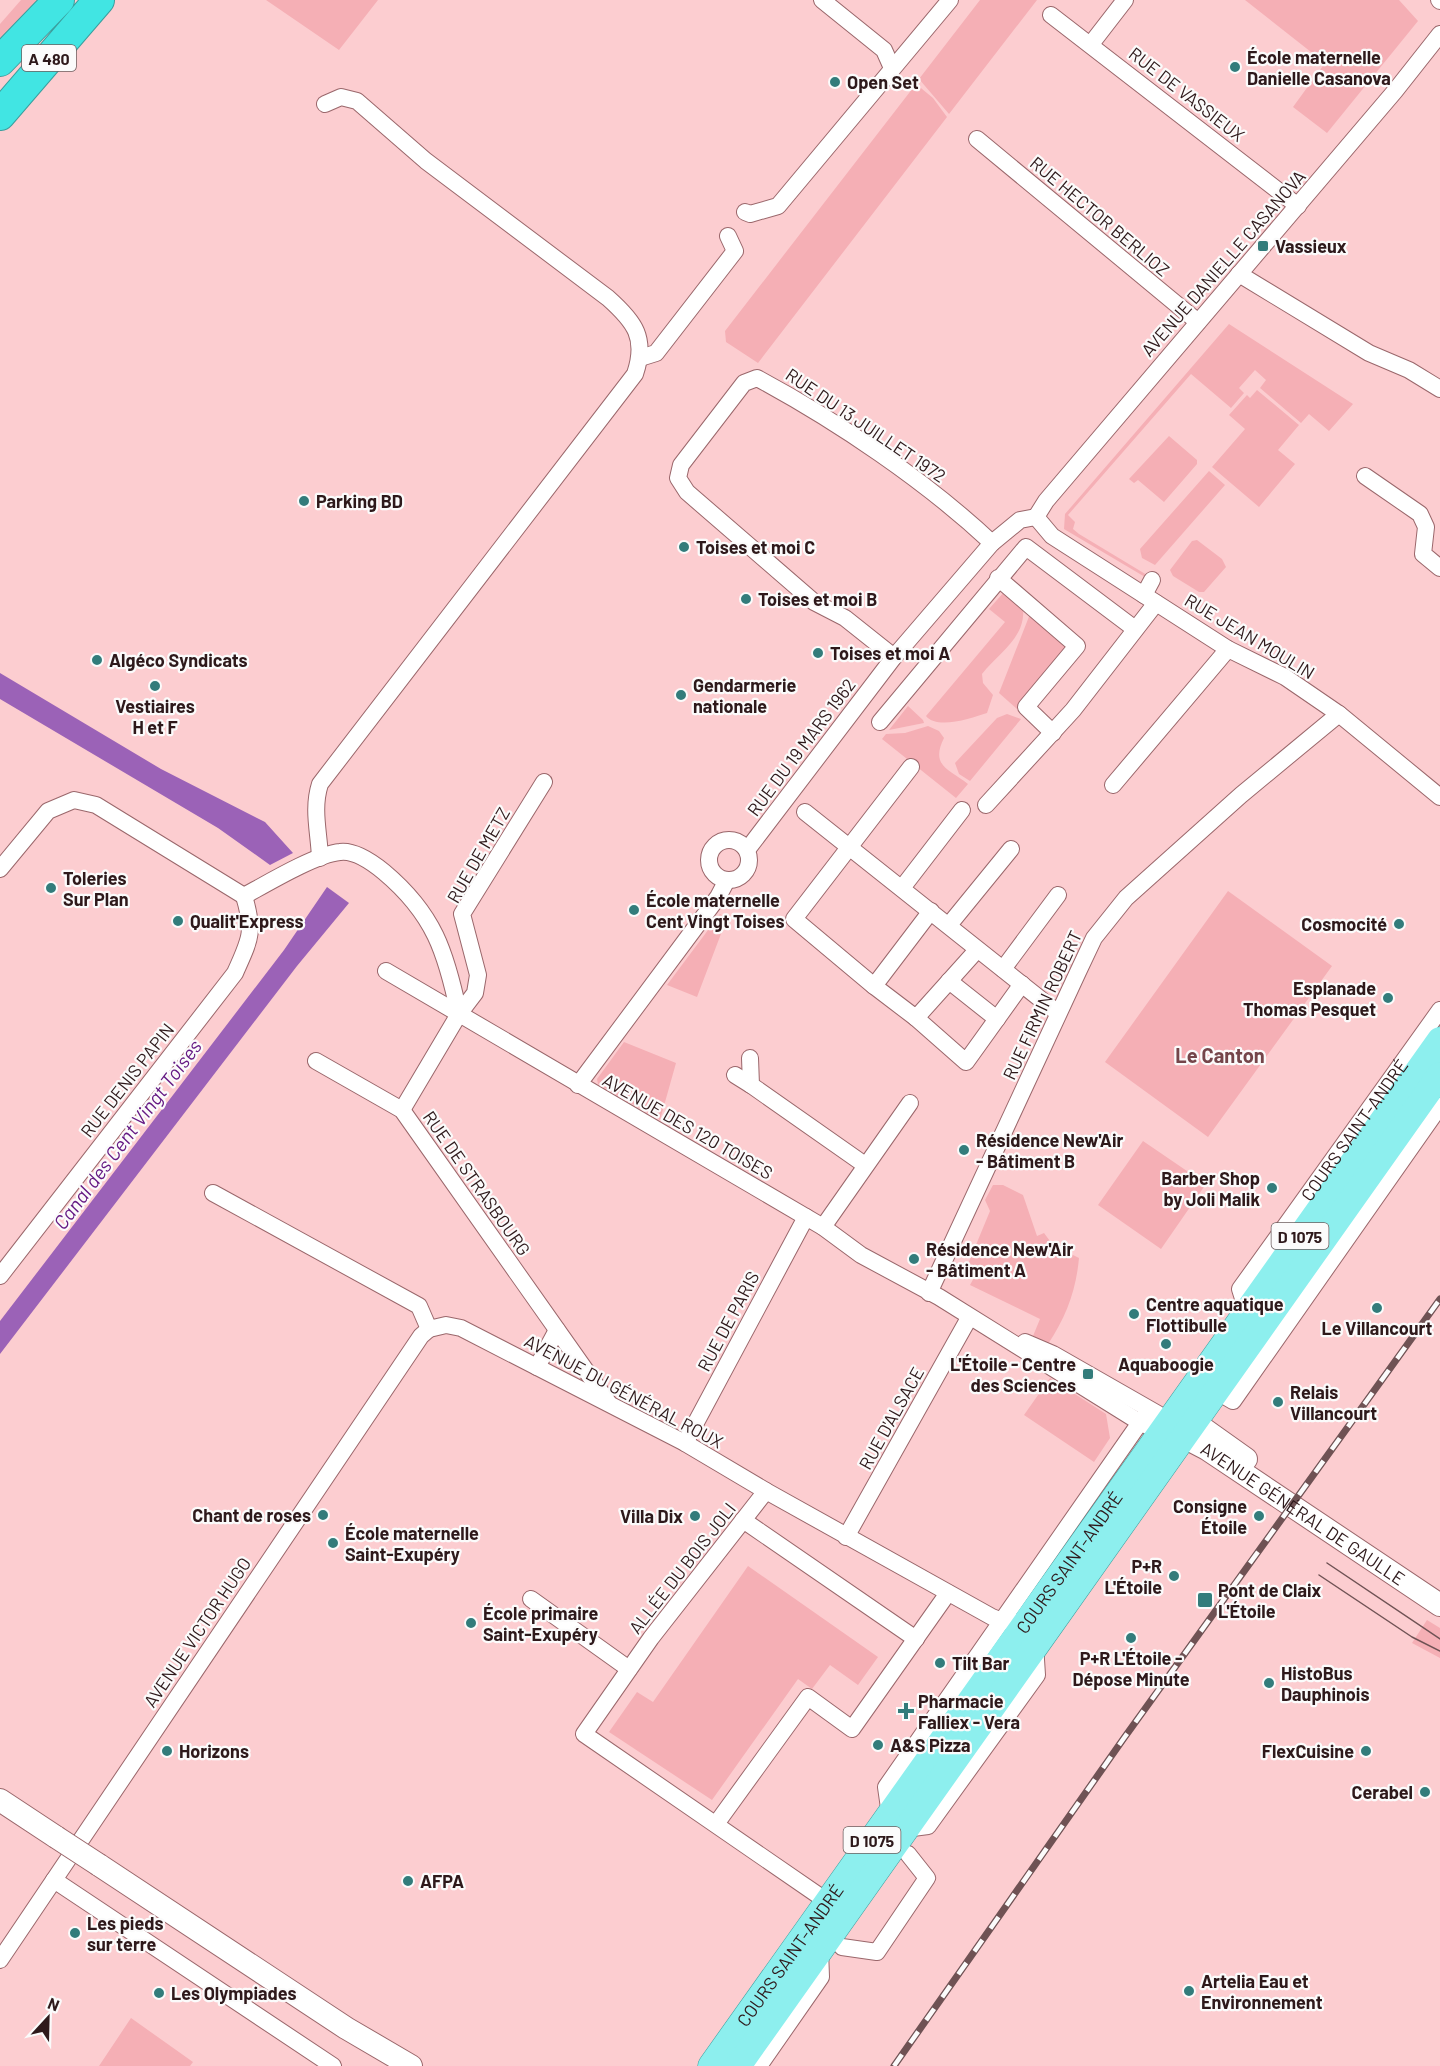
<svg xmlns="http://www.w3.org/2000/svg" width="1440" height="2066" font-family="Barlow,sans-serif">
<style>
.green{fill:#f5afb5}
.water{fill:#9b62b7}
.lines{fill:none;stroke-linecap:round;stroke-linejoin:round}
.minor-casing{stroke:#9a676b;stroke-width:18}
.secondary-casing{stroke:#9a676b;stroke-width:24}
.primary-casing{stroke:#3a9e9d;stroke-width:27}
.motorway-casing{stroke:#3a9e9d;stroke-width:32}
.minor{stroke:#fff;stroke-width:16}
.secondary{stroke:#fff;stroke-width:22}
.primary{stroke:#8defee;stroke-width:26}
.motorway{stroke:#41e5e3;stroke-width:30}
.tram{stroke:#6f5254;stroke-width:1.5}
.rail-casing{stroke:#6f5254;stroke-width:7}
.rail{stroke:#fbfbfb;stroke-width:4.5;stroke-dasharray:14;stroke-linecap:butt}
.secondary-bridge-casing{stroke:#9a676b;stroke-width:24;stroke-linecap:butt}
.secondary-bridge{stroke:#fff;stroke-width:22}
.poi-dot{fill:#337c7b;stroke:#fbfbfb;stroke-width:2}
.labels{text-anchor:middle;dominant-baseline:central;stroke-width:4.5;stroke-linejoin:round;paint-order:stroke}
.shield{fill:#fbfbfb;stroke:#6c5d5e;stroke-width:1.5}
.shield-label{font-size:16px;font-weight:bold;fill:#2e191b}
.poi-label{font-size:18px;font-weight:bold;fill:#2e191b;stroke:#fbfbfb;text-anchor:start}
.street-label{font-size:18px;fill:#2e191b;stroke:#fbfbfb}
.neighbourhood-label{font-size:20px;font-weight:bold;fill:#75454a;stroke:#fbfbfb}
.water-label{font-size:20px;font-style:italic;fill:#661b84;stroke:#fbfbfb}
</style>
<rect width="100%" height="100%" fill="#fccdd0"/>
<path class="green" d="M21 0H43L0 46V24Z
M266 0H378L339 50Z
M980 0H1037L949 114 919 79Z
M1245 0H1399L1418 21 1327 133 1293 107 1325 63Z
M916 84 933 98 947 117 758 363 726 342 725 331Z
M1229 324 1353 404 1329 431 1309 414 1301 423 1260 388 1266 380 1255 370 1239 388 1244 393 1231 408 1191 374 1068 515 1075 522 1073 529 1079 534 1147 575 1145 577 1064 529 1065 514Z
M1257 390 1299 425 1278 450 1295 464 1259 507 1212 467 1245 429 1229 415 1247 395 1250 398Z
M1169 436 1197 460V464L1164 502 1138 480 1134 483 1129 479Z
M1209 471 1225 485 1155 565 1142 558 1140 549Z
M1197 540 1222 559 1226 567 1204 592H1199L1173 576 1170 570 1192 541Z
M1004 592 1023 608C1026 638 998 653 982 674L983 683 993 695 987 713C972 718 937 730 926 716L1005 622 989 609Z
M1030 614 1064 644V652L1017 709 999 693Z
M908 706 923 720 924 723 889 730Z
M1007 714 1021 719 970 781 959 774 955 763 997 718Z
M928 726 939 731 944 738C930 766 949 769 968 784L956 798 882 739 886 734 905 733Z
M1228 891 1332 966 1208 1137 1105 1062Z
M720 914 727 918 697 997 667 985Z
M624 1042 676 1063 660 1120 598 1084 597 1079Z
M1143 1141 1206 1184 1161 1249 1098 1205Z
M993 1185H1003L1023 1195 1037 1236 1044 1233 1053 1245 1079 1258C1076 1291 1066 1317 1048 1344L1033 1336 1040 1319 970 1285 976 1274 966 1269 990 1211 985 1200Z
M1050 1378 1106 1414 1110 1438 1094 1462 1024 1415Z
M748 1566 878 1657 858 1685 830 1665 812 1689 798 1679 712 1800 609 1732 637 1692 653 1702Z
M1427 1620 1440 1628V1658L1412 1643Z
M131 2018 193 2062 190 2066H99Z"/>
<path class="water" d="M0 673 161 769 265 822 293 853 270 865 218 828 0 699Z
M327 887 349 903 297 966 0 1354V1321L284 950Z"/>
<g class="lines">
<g class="minor-casing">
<g id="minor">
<path d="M822 0 884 50 892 68"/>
<path d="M1439 0 1440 1"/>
<path d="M1051 15 1298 206"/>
<path d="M1091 44 1125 0"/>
<path d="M977 139 1198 322"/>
<path d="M745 212 750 214 778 206 950 0"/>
<path d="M1239 274 1369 353 1409 370 1440 389"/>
<path d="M640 358 656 353 735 251 728 236"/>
<path d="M1365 476 1420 514 1426 527 1423 554 1440 568"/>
<path d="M1036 517 1046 501 1395 91 1440 34"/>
<path d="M1036 517 1052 536 1228 649 1285 677 1339 714 1440 797"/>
<path d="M998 578 1077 646 1026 707 1053 733"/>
<path d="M1144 595 1152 580"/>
<path d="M894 657 845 618 814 602 687 492 678 478 681 465 744 383 757 378C837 421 926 481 992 543"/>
<path d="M880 722 1026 547 1135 629"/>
<path d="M911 767 794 919 874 986 931 911"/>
<path d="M1113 785 1228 649"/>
<path d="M986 805 1073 710 1156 603"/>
<path d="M805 812 1058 1013"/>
<circle cx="729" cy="860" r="20"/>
<path d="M747 850 894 657 992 543 1020 520 1036 517"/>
<path d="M320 858C319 832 312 809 320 784L635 374C647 338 635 322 608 298L426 161 357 101 341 97 325 104"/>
<path d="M0 869 48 811 74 800 96 805 244 896"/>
<path d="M902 888 962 810"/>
<path d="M244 896C266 884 316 854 340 852 355 850 373 863 384 872 434 914 446 952 459 1014"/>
<path d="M949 925 1011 849"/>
<path d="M1003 969 1058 895"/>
<path d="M386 971 823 1227 861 1255 939 1297 1141 1423 1161 1432"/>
<path d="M949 981 997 1019"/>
<path d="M874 986 916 1018 977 950"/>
<path d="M916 1018 966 1062 1022 984"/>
<path d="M750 1058 751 1085 865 1165"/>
<path d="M316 1061 402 1110 608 1402"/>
<path d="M735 1075 751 1085"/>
<path d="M578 1085 718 897 727 880"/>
<path d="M402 1110 459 1014 475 993 478 975 462 914 544 782"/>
<path d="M213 1193 419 1306 429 1329 446 1325 461 1328 685 1443 766 1491 992 1617 1002 1621 1026 1623"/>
<path d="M823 1227 910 1103"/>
<path d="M0 1276 235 973C250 939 255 933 244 896"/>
<path d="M929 1293 1078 972 1094 938 1126 898 1241 795 1339 714"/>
<path id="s1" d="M1247 1311 1240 1289 1440 1010"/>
<path d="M1025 1342 1053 1354 1158 1414"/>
<path d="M537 1367 557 1330"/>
<path d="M1216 1391 1233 1401 1440 1106"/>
<path d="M685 1443 806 1217"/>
<path d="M766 1491 651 1638 584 1734 828 1902"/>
<path d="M743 1520 916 1639"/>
<path d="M846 1537 969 1318"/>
<path d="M531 1599 629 1669"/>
<path d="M890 1815 886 1787 1148 1411"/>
<path d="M716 1824 808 1697 852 1729 948 1593"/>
<path d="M905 1829 928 1826 1037 1675 1035 1644"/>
<path d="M54 1880 333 2066"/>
<path d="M842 1947 877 1952 927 1878 908 1854"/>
<path d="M0 1960 421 1336 429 1329"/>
<path d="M759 2066 821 1977 820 1949"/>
</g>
</g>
<g class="secondary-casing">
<g id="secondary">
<path d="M1177 1419 1194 1422 1246 1459"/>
<path id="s2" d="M1168 1433 1184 1437 1207 1449 1440 1605"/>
<path d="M0 1800 56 1837"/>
<path d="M99 1865 346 2028 411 2066"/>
</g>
</g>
<g class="primary-casing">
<g id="primary">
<path id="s3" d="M711 2066 1440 1040"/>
<path d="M738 2066 1440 1075"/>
</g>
</g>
<g class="motorway-casing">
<path id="motorway" d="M0 61 59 0
M0 115 99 0"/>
</g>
<use href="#minor" class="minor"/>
<use href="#secondary" class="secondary"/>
<use href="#primary" class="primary"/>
<use href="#motorway" class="motorway"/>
<path class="tram" d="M1327 1563 1440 1639
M1319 1575 1412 1637 1440 1651"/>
<g class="rail-casing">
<path id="rail" d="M894 2066 1124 1738 1440 1299"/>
</g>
<use href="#rail" class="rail"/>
<g class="secondary-bridge-casing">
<path id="secondary-bridge" d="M56 1837 99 1865"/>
</g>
<use href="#secondary-bridge" class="secondary-bridge"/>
</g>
<g class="poi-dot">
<circle cx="1235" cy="67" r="6"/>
<circle cx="835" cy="82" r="6"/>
<rect x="1257" y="240" width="12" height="12" rx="3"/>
<circle cx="304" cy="501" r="6"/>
<circle cx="684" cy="547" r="6"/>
<circle cx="746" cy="599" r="6"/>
<circle cx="818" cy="653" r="6"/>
<circle cx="97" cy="660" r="6"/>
<circle cx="155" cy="686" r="6"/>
<circle cx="681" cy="695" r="6"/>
<circle cx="51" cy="888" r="6"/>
<circle cx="634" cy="910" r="6"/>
<circle cx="178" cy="921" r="6"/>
<circle cx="1399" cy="924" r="6"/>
<circle cx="1388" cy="998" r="6"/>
<circle cx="964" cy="1150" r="6"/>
<circle cx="1272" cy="1188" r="6"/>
<circle cx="914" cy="1259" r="6"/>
<circle cx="1377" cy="1308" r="6"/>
<circle cx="1134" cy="1314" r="6"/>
<circle cx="1166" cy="1344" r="6"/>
<rect x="1082" y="1368" width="12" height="12" rx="3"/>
<circle cx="1278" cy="1402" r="6"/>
<circle cx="323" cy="1515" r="6"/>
<circle cx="695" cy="1516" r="6"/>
<circle cx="1259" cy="1516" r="6"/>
<circle cx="333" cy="1543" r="6"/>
<circle cx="1174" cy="1576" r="6"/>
<rect x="1197" y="1592" width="16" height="16" rx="3"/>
<circle cx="471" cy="1623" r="6"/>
<circle cx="1131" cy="1638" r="6"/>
<circle cx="940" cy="1663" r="6"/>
<circle cx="1269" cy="1683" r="6"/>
<path d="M903 1702h6v6h6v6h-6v6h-6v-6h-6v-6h6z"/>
<circle cx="878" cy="1745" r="6"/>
<circle cx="167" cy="1751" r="6"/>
<circle cx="1366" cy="1751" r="6"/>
<circle cx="1425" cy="1792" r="6"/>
<circle cx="408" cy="1881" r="6"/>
<circle cx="75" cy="1933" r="6"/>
<circle cx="1189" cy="1991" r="6"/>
<circle cx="159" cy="1993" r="6"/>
</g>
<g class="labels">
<g class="shield">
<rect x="22" y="45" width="54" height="26" rx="4.5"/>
<rect x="1271.5" y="1223" width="57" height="26" rx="4.5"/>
<rect x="843.5" y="1827" width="57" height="26" rx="4.5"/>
</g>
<g class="shield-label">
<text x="49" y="58">A 480</text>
<text x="1300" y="1236">D 1075</text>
<text x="872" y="1840">D 1075</text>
</g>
<g class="poi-label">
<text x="1247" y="57">École maternelle<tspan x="1247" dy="21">Danielle Casanova</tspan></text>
<text x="847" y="82">Open Set</text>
<text x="1275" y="246">Vassieux</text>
<text x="316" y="501">Parking BD</text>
<text x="696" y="547">Toises et moi C</text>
<text x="758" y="599">Toises et moi B</text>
<text x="830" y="653">Toises et moi A</text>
<text x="109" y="660">Algéco Syndicats</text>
<text x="693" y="685">Gendarmerie<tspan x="693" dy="21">nationale</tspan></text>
<text x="155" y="706" text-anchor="middle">Vestiaires<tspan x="155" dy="21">H et F</tspan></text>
<text x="63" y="878">Toleries<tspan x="63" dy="21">Sur Plan</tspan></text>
<text x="646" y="900">École maternelle<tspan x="646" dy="21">Cent Vingt Toises</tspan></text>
<text x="190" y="921">Qualit'Express</text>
<text x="1387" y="924" text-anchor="end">Cosmocité</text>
<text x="1376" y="988" text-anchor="end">Esplanade<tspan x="1376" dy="21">Thomas Pesquet</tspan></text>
<text x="976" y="1140">Résidence New'Air<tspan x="976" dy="21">- Bâtiment B</tspan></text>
<text x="1260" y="1178" text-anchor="end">Barber Shop<tspan x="1260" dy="21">by Joli Malik</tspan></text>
<text x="926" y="1249">Résidence New'Air<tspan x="926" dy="21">- Bâtiment A</tspan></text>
<text x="1146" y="1304">Centre aquatique<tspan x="1146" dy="21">Flottibulle</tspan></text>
<text x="1377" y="1328" text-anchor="middle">Le Villancourt</text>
<text x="1076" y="1364" text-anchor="end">L'Étoile - Centre<tspan x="1076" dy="21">des Sciences</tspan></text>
<text x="1166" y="1364" text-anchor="middle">Aquaboogie</text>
<text x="1290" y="1392">Relais<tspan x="1290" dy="21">Villancourt</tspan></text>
<text x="1247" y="1506" text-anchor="end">Consigne<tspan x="1247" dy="21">Étoile</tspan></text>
<text x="311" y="1515" text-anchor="end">Chant de roses</text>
<text x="683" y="1516" text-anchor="end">Villa Dix</text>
<text x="345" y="1533">École maternelle<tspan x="345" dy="21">Saint-Exupéry</tspan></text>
<text x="1162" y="1566" text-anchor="end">P+R<tspan x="1162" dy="21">L'Étoile</tspan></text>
<text x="1218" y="1590">Pont de Claix<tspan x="1218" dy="21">L'Étoile</tspan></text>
<text x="483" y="1613">École primaire<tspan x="483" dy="21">Saint-Exupéry</tspan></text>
<text x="1131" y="1658" text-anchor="middle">P+R L'Étoile -<tspan x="1131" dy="21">Dépose Minute</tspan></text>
<text x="952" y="1663">Tilt Bar</text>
<text x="1281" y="1673">HistoBus<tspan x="1281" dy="21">Dauphinois</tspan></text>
<text x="918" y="1701">Pharmacie<tspan x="918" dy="21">Falliex - Vera</tspan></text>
<text x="890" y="1745">A&amp;S Pizza</text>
<text x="179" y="1751">Horizons</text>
<text x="1354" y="1751" text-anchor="end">FlexCuisine</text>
<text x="1413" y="1792" text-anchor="end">Cerabel</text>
<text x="420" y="1881">AFPA</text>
<text x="87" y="1923">Les pieds<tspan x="87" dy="21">sur terre</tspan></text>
<text x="1201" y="1981">Artelia Eau et<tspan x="1201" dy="21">Environnement</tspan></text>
<text x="171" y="1993">Les Olympiades</text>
</g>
<g class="street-label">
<text transform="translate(1187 94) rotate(38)">RUE DE VASSIEUX</text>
<text transform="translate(1100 216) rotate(40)">RUE HECTOR BERLIOZ</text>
<text transform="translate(1223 263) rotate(-49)">AVENUE DANIELLE CASANOVA</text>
<text transform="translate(866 425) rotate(34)">RUE DU 13 JUILLET 1972</text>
<text transform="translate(1250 636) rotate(31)">RUE JEAN MOULIN</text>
<text transform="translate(801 747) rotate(-53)">RUE DU 19 MARS 1962</text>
<text transform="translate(478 855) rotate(-60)">RUE DE METZ</text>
<text transform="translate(1042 1005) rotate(-65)">RUE FIRMIN ROBERT</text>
<text transform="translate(127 1080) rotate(-52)">RUE DENIS PAPIN</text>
<text transform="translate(688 1126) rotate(30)">AVENUE DES 120 TOISES</text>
<text stroke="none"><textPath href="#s1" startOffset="219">COURS SAINT-ANDRÉ</textPath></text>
<text transform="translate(477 1183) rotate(55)">RUE DE STRASBOURG</text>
<text transform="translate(728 1321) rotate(-62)">RUE DE PARIS</text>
<text transform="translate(624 1391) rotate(28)">AVENUE DU GÉNÉRAL ROUX</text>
<text transform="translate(891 1418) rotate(-61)">RUE D'ALSACE</text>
<text stroke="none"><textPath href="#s2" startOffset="158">AVENUE GÉNÉRAL DE GAULLE</textPath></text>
<text stroke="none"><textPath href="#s3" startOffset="618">COURS SAINT-ANDRÉ</textPath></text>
<text transform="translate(682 1568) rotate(-52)">ALLÉE DU BOIS JOLI</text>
<text transform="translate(197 1632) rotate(-56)">AVENUE VICTOR HUGO</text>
<text stroke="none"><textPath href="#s3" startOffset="136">COURS SAINT-ANDRÉ</textPath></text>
</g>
<g class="neighbourhood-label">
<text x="1220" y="1055">Le Canton</text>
</g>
<g class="water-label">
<text transform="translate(127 1134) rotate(-53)">Canal des Cent Vingt Toises</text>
</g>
</g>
<g transform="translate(48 2018) rotate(22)" stroke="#fbfbfb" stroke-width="4.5" paint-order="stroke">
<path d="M0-4.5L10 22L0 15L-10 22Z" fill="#2e191b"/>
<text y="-9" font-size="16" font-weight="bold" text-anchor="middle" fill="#2e191b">N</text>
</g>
</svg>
